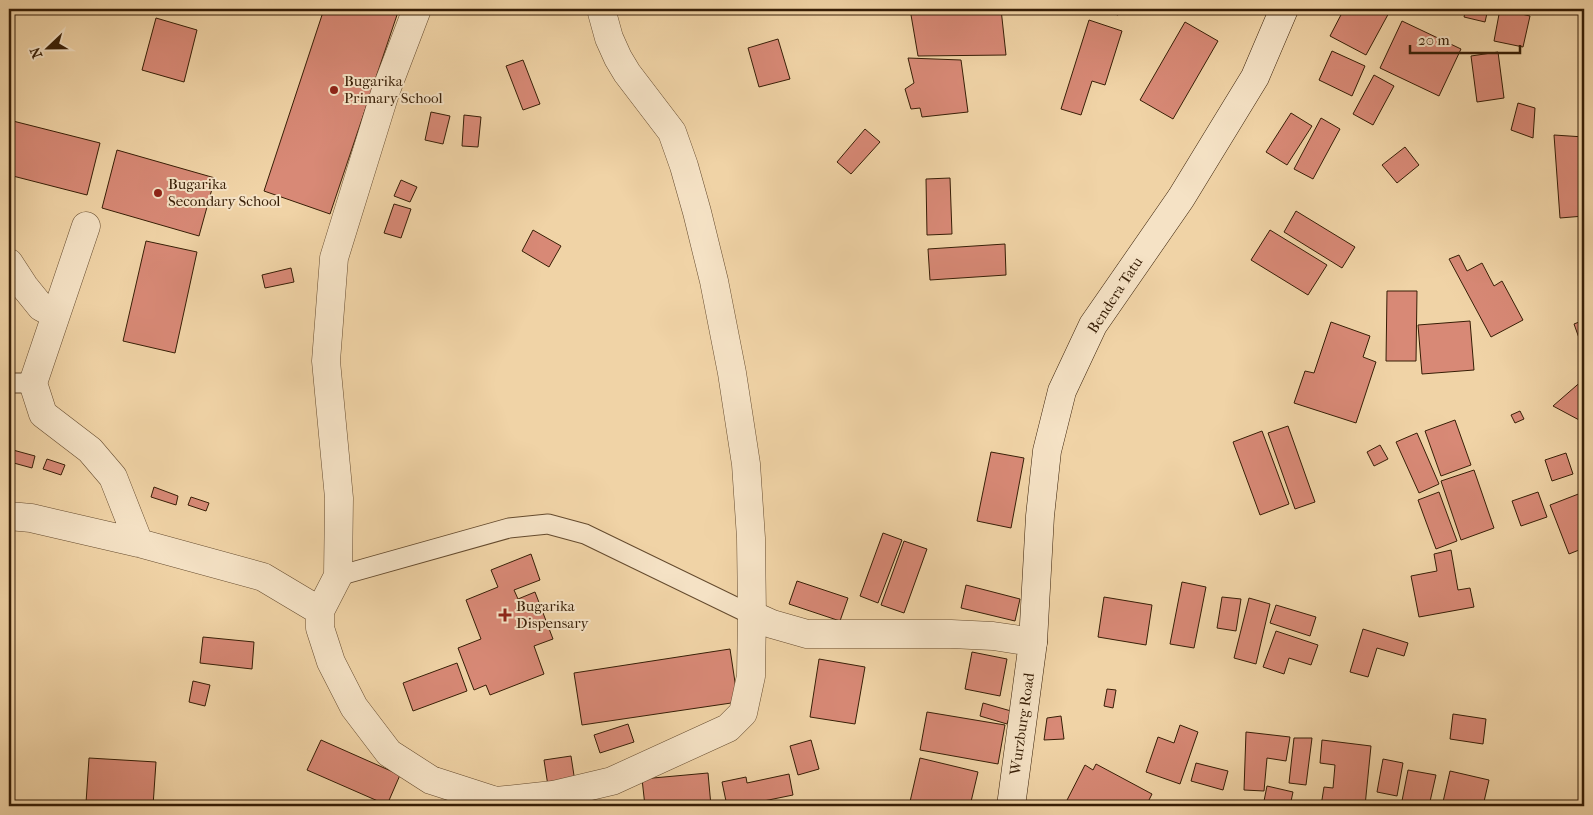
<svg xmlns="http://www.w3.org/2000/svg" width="1593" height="815" font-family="'IM FELL French Canon',serif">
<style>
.building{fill:#d88976;stroke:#371e06}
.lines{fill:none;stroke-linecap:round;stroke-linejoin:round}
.lane-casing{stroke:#654b2e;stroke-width:21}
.street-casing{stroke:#654b2e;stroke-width:29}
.secondary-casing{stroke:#371e06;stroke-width:29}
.lane{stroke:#f5e2c5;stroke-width:19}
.street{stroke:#f5e2c5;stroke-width:28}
.secondary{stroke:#f5e2c5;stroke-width:28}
.poi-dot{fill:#8f2418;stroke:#f5e2c5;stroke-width:2}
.labels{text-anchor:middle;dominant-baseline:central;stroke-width:4;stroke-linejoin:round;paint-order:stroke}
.poi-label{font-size:15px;fill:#371e06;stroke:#f5e2c5;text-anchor:start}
.street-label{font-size:15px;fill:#371e06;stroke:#f5e2c5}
</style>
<rect width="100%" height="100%" fill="#f0d3a6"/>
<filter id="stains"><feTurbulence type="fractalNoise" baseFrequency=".004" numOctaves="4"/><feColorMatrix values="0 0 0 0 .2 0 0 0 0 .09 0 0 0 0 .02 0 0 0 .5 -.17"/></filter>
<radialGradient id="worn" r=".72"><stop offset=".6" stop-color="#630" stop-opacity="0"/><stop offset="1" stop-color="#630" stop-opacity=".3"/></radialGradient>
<path class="building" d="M324 9H399L330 214 264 191Z
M910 9H1001L1006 55 918 56Z
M1097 9H1120L1118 15Z
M1344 9H1391L1366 55 1330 36Z
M1466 9H1488L1485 22 1464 17Z
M1500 9 1530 16 1523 47 1494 41Z
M156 18 197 30 184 82 142 70Z
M1089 20 1122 31 1105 85 1092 81 1081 115 1061 109Z
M1402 21 1461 49 1439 96 1380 68Z
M1185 22 1218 41 1173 119 1140 100Z
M778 39 790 79 759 87 748 48Z
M1332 51 1365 66 1352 96 1319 80Z
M1498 52 1504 98 1477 102 1471 56Z
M908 58 961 60 968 112 922 117 920 108 911 109 905 89 914 83Z
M523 60 540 104 523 110 506 66Z
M1374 75 1394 86 1373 125 1353 114Z
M1518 103 1535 108 1533 138 1511 130Z
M431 112 450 116 443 144 425 140Z
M1291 113 1312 126 1287 165 1266 152Z
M464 115 481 117 478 147 462 146Z
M1321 118 1340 129 1313 179 1294 169Z
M9 120 100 143 87 195 9 175Z
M865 129 880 142 851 174 837 162Z
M1554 135 1584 137V216L1560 218Z
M1405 147 1419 165 1397 183 1382 165Z
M117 150 215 178 199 236 102 208Z
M950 178 952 234 927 235 926 179Z
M401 180 417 187 410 202 394 196Z
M394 204 411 209 401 238 384 233Z
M1296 211 1355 247 1342 268 1284 232Z
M533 230 561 246 549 267 522 251Z
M1270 230 1327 265 1308 295 1251 260Z
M146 241 197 252 175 353 123 341Z
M1005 244 1006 275 930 280 928 249Z
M1459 255 1467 271 1482 263 1494 286 1502 281 1523 320 1491 337 1449 259Z
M291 268 294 282 265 288 262 275Z
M1387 291H1417L1416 361H1386Z
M1584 320V352L1574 324Z
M1470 321 1474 370 1422 374 1418 325Z
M1331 322 1370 336 1363 357 1376 362 1356 423 1294 403 1305 371 1314 373Z
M1584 379V418L1581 421 1553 406Z
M1520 411 1524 419 1515 423 1511 415Z
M1455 420 1471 465 1441 476 1425 431Z
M1288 426 1315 502 1295 509 1268 433Z
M1262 431 1289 504 1260 515 1233 442Z
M1417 433 1439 484 1419 493 1396 442Z
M1380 445 1388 459 1374 466 1367 452Z
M13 450 35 456 32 468 10 462Z
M991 452 1024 458 1011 528 977 521Z
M1566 453 1573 474 1552 481 1545 460Z
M47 459 65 465 61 475 43 469Z
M1474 470 1494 528 1461 540 1441 481Z
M154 487 178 496 176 505 151 497Z
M1439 492 1457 541 1436 549 1418 500Z
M1538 492 1547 517 1521 526 1512 501Z
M1581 493 1584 501V548L1569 554 1550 505Z
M191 497 209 503 206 511 188 505Z
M883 533 902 540 878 603 860 596Z
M904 541 927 549 904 613 881 605Z
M1451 550 1458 590 1470 588 1474 607 1419 617 1411 576 1437 571 1434 554Z
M531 554 540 580 514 590 518 599 535 592 553 639 534 646 544 674 490 695 486 685 474 690 458 648 481 639 466 600 498 587 491 570Z
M797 581 848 598 840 621 789 604Z
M1182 582 1206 587 1194 648 1170 644Z
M966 585 1020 599 1015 621 961 608Z
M1104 597 1152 605 1146 645 1098 637Z
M1222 597 1241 599 1236 631 1217 628Z
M1249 598 1270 604 1256 664 1234 658Z
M1276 605 1316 617 1310 636 1270 623Z
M1363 629 1408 643 1404 656 1377 648 1368 677 1350 672Z
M1276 631 1318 645 1311 665 1289 658 1284 674 1263 667Z
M203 637 254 642 252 669 200 663Z
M730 649 738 702 582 725 574 673Z
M972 652 1007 659 1000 696 965 689Z
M819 659 865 667 855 724 810 717Z
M457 663 467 691 413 711 403 683Z
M193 681 210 685 205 706 189 702Z
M1107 689 1116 690 1113 708 1104 706Z
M983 703 1011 711 1007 724 980 716Z
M927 712 1005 725 998 764 920 750Z
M1453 714 1486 719 1483 744 1450 739Z
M1061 716 1064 739 1044 740 1047 718Z
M628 724 634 742 600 753 594 735Z
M1180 725 1198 732 1180 784 1146 772 1158 737 1174 743Z
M1246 732 1290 737 1286 761 1267 758 1264 791 1244 790Z
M1294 738H1312L1306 785 1289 783Z
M321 740 400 775 387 805 307 770Z
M811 740 819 769 798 775 790 746Z
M1322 740 1371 746 1365 806H1321L1324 787 1333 788 1335 765 1320 763Z
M571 756 575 782 548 786 544 760Z
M89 758 156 762 153 806 86 803Z
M920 758 978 772 970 806H909Z
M1383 759 1403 763 1397 796 1377 792Z
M1196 763 1228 771 1223 790 1191 781Z
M1096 764 1152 794 1146 806H1064L1085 765 1093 770Z
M1408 770 1436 775 1429 806H1401Z
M1450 771 1489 780 1483 806H1461L1443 802Z
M708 773 711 806H645L642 779Z
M789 774 793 795 749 804V806H727L722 782 746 777 747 783Z
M1267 786 1293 792 1290 806H1263Z"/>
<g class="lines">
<g class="lane-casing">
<path id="lane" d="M9 383H33
M338 576 509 528 548 524 585 534 752 615"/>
</g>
<g class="street-casing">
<path id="street" d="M417 9 385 93 334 258 326 361 339 498 338 576 320 611V628L331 662 354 707 389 753 431 780 496 801 553 795 612 781 728 728 743 713 751 676 752 615 751 538 746 464 732 373 714 281 697 212 684 166 672 132 627 73 618 58 609 38 601 9
M86 226 33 383 43 414 90 450 113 477 139 543
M9 263 24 286 41 307 56 315
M9 516 31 518 139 543 263 577 320 611
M752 615 772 624 807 634H951L993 636 1033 642"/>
</g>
<g class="secondary-casing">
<path id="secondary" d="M1011 806 1033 642 1040 516 1047 451 1062 391 1093 325 1181 198 1255 77 1284 9"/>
</g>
<use href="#lane" class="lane"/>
<use href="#street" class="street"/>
<use href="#secondary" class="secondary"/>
</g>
<g class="poi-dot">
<circle cx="334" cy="90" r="5"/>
<circle cx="158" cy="193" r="5"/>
<path d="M502.5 607.5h5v5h5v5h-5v5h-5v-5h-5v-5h5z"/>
</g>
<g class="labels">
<g class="poi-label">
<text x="344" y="81">Bugarika<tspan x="344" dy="17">Primary School</tspan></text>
<text x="168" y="184">Bugarika<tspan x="168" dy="17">Secondary School</tspan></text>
<text x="516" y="606">Bugarika<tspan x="516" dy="17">Dispensary</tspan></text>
</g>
<g class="street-label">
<text transform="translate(1115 295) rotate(-57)">Bendera Tatu</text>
<text transform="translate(1022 724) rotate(-82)">Wurzburg Road</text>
</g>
</g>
<rect width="1593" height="815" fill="none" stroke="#f0d3a6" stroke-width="30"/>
<rect x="10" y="10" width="1573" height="795" fill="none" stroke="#371e06" stroke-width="2.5"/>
<rect x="15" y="15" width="1563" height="785" fill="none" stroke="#371e06"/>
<g transform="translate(48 48) rotate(248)" stroke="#f5e2c5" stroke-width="4" paint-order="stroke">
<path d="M0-4L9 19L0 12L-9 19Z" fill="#371e06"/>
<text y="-8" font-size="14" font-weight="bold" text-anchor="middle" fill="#371e06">N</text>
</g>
<path d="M1410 45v8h110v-8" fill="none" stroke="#371e06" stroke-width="2.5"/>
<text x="1418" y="45" font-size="15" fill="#371e06" stroke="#f5e2c5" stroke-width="4" paint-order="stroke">20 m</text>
<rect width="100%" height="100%" filter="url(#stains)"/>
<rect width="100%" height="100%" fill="url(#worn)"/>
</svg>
